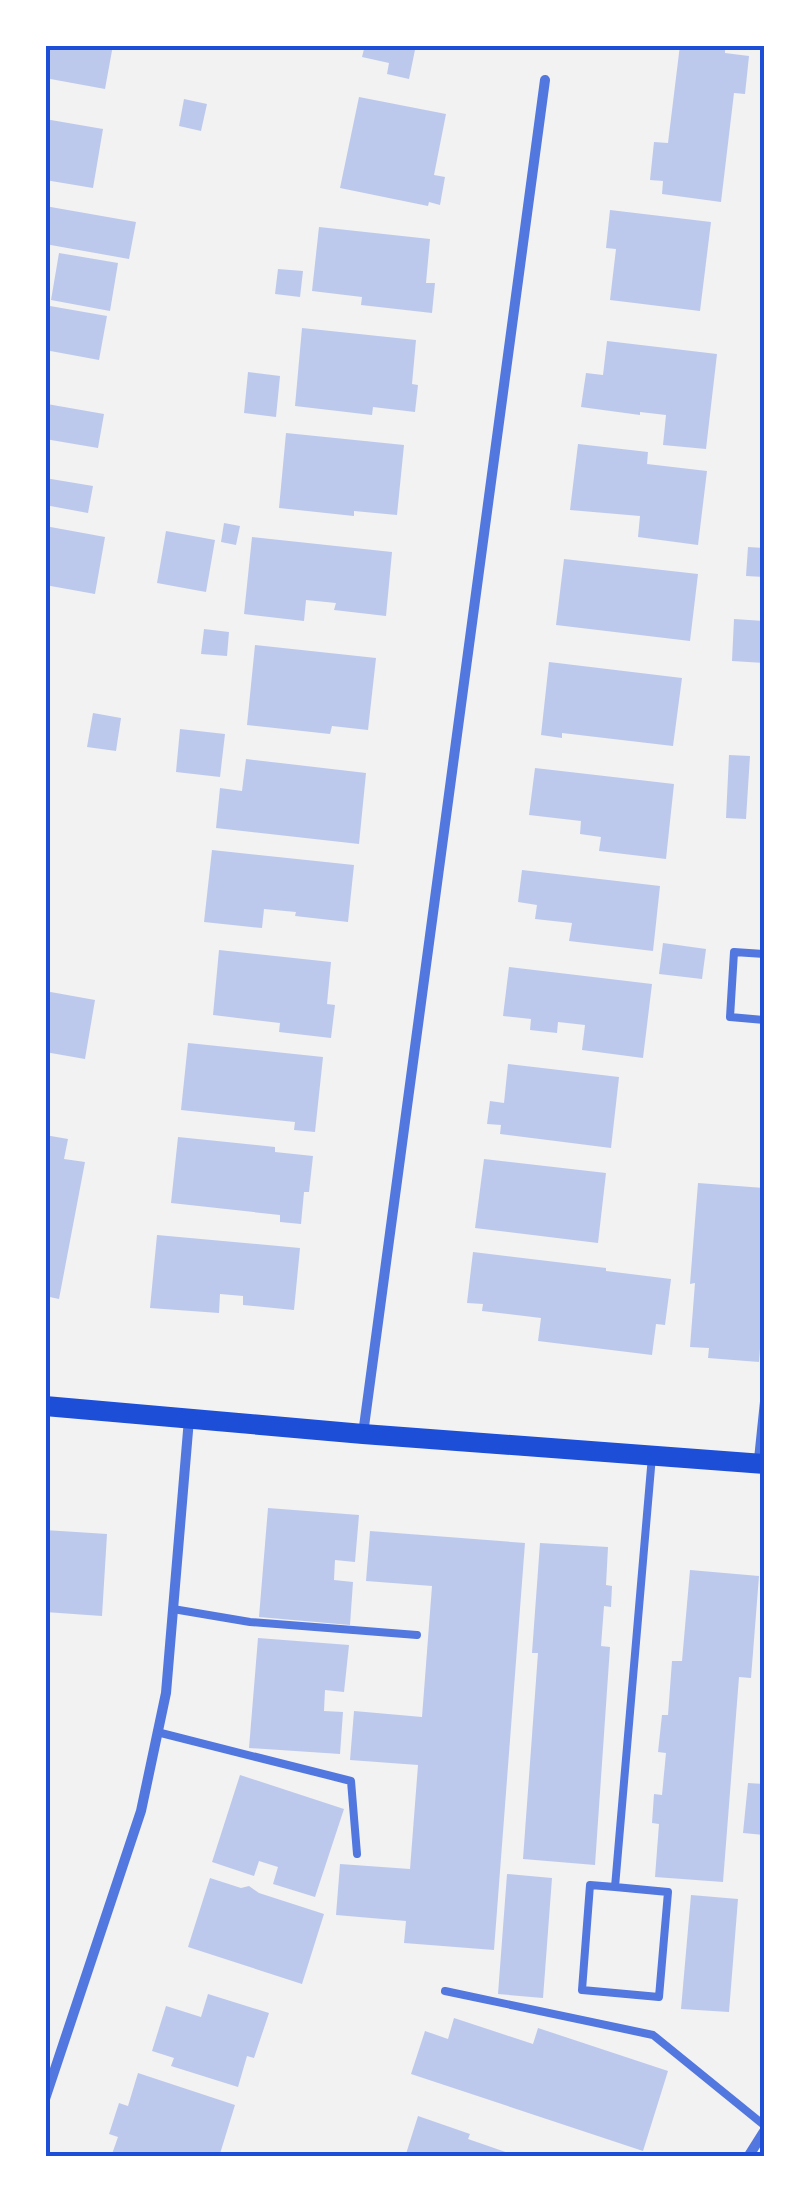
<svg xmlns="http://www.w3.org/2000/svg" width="810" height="2202" font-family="Lato,sans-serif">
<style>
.building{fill:#bdc9ec}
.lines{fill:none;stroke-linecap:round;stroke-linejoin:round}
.service{stroke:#5277de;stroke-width:8}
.minor{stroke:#5277de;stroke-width:10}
.secondary{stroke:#1d4ed8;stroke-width:20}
.neatline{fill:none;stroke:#1d4ed8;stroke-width:4}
</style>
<rect width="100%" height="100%" fill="#f2f2f2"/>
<path class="building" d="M45 45H113L105 89 45 78Z
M365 45H416L409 79 387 74 389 63 362 57Z
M680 45H725V53L749 56 745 94 734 93 721 202 662 194 663 181 650 180 654 142 668 143Z
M359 97 446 114 434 175 445 177 440 205 429 202 428 206 340 188Z
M184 99 207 104 201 131 179 126Z
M45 119 103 129 93 188 45 180Z
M45 206 136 222 129 259 45 244Z
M610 210 711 222 700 311 610 300 616 249 606 248Z
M319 227 430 239 426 283H435L432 313 361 305 362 297 312 291Z
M59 253 118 263 110 311 51 300Z
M278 269 303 271 300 297 275 294Z
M50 306 107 316 99 360 45 350V335Z
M302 328 416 340 412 384 418 385 415 412 373 407 372 415 295 406Z
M607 341 717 354 706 449 663 445 666 415 640 412V415L581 407 586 373 603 375Z
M248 372 280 376 276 417 244 413Z
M47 404 104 414 98 448 45 439Z
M286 433 404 445 397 515 354 511V516L279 508Z
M578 444 648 452 647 464 707 471 698 545 638 537 640 516 570 510Z
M45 478 93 486 88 513 45 505Z
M224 523 240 526 236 545 221 542Z
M45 526 105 537 95 594 45 585Z
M166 531 215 540 206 592 157 583Z
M252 537 392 552 386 616 334 610 336 603 306 600 304 621 244 614Z
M748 547 765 548V577L746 576Z
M564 559 698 574 690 641 556 625Z
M734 619 765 621V663L732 661Z
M204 629 229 632 227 656 201 654Z
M255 645 376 658 368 730 332 726 330 734 247 725Z
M549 662 682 678 673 746 562 733V738L541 735Z
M93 713 121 718 116 751 87 747Z
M180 729 225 734 220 777 176 772Z
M729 755 750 756 746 819 726 818Z
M246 759 366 773 359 844 216 828 220 788 242 791Z
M535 768 674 784 666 859 599 851 601 837 580 834 581 821 529 815Z
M212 850 354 865 348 922 295 916 296 912 264 909 262 928 204 922Z
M522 870 660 886 653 951 569 941 572 923 535 919 537 905 518 902Z
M663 943 706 949 702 979 659 974Z
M219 950 331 962 327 1004 335 1005 331 1038 279 1032 280 1023 213 1015Z
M509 967 652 984 643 1058 582 1050 585 1025 558 1022 557 1033 530 1030 531 1019 503 1016Z
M45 991 95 1000 85 1059 45 1052Z
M188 1043 323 1057 315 1132 294 1130 295 1122 181 1110Z
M508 1064 619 1077 611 1148 500 1134 501 1125 487 1124 490 1101 504 1103Z
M45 1135 68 1139 64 1159 85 1162 59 1299 45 1296Z
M178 1137 275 1147V1152L313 1156 309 1192H304L301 1224 280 1222V1215L171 1203Z
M484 1159 606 1173 598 1243 475 1228Z
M698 1183 765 1188 762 1261H765V1279L759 1362 708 1358 709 1348 690 1347 695 1283 690 1284Z
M157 1235 300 1248 294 1310 243 1305V1296L220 1294 219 1313 150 1308Z
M473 1252 606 1268V1271L671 1279 665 1325 656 1324 652 1355 538 1341 541 1318 482 1311 483 1304 467 1303Z
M268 1508 359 1515 355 1562 335 1560 334 1580 353 1582 350 1625 259 1617Z
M45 1530 107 1534 102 1616 45 1612Z
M370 1531 525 1543 494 1950 404 1943 406 1921 336 1915 340 1864 410 1869 418 1765 350 1760 354 1711 422 1717 432 1586 366 1581Z
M540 1543 608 1547 606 1585 612 1586 611 1607 604 1606 601 1646 610 1647 595 1865 523 1859 538 1653H532Z
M690 1570 759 1576 751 1678 739 1677 723 1882 655 1877 659 1824 652 1823 654 1794 662 1795 666 1753 658 1752 662 1715H668L672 1661H682Z
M258 1638 349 1645 344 1692 325 1690 324 1711 343 1712 340 1754 249 1748Z
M240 1775 344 1809 315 1897 273 1884 278 1867 259 1861 254 1876 212 1862Z
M748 1783 765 1784V1835L743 1833Z
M507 1874 552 1878 543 1998 498 1994Z
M210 1878 241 1888 249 1886 259 1893 324 1914 302 1984 188 1947Z
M691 1895 738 1899 729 2012 681 2009Z
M208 1994 269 2013 254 2058 247 2056 238 2087 171 2066 174 2058 152 2051 166 2006 201 2017Z
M454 2018 533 2044 538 2028 668 2071 643 2151 411 2074 425 2031 448 2039Z
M138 2073 235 2105 219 2157H121L112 2154 118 2137 109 2134 119 2103 128 2106Z
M418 2116 470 2134 468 2139 520 2157H405Z"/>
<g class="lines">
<path class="service" d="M765 954 734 952 730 1017 765 1020
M758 1459 765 1392
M173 1609 250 1622 417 1635
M157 1732 351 1781 357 1854
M615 1887 668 1892 659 1997 582 1990 590 1885 615 1887 652 1456
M445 1991 653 2035 765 2126"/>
<path class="minor" d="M363 1434 545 80
M45 2099 141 1811 166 1693 189 1419
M748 2157 765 2130"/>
<path class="secondary" d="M45 1406 363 1434 765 1464"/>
</g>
<rect width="810" height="2202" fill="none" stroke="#ffffff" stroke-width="95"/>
<rect x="48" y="48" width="714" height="2106" class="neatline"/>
</svg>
